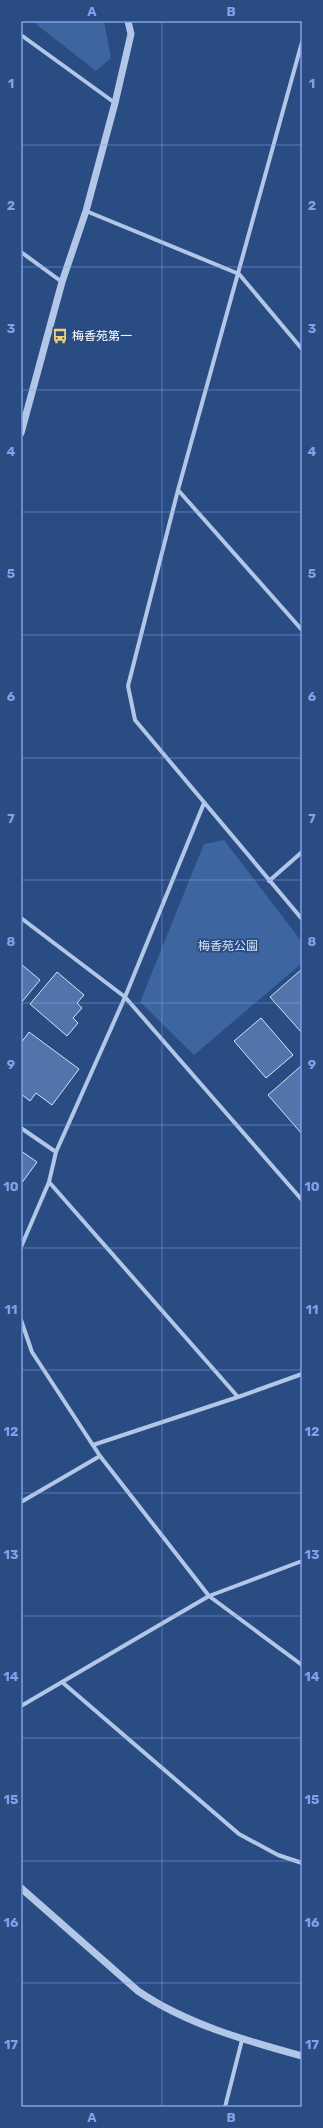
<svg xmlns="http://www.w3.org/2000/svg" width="323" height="2128" font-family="Rubik,'Noto Sans JP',sans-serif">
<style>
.green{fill:#3d65a0}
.building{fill:#5175ab;stroke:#d5e2f5}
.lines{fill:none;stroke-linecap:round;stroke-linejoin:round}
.minor{stroke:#b2c7e7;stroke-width:4}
.tertiary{stroke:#b2c7e7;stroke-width:7}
.grid{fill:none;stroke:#839eea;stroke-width:1;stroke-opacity:0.55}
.labels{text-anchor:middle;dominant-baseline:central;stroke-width:3.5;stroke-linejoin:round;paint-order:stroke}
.poi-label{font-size:12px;fill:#fff;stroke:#294c83;text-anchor:start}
.park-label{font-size:12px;fill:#d5e2f5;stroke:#294c83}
.neatline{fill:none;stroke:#839eea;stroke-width:1.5}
.grid-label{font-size:13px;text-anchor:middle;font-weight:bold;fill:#839eea}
</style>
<rect width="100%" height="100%" fill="#294c83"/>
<path class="green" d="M32 21H104L111 58 96 71Z
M224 840 302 942V963L194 1055 140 1002 204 844Z"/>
<path class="building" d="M21 964 40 980 21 1003Z
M302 969V1033L270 997Z
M57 972 84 995 77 1003 82 1008 73 1018 78 1023 67 1036 30 1004Z
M261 1018 293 1055 266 1078 234 1041Z
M29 1032 79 1069 52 1105 36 1093 30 1101 21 1094V1043Z
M301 1066 302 1067V1134L268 1095Z
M21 1151 37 1162 21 1184Z"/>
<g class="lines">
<path class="minor" d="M21 35 115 103
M302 42 178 490 128 686 135 720 302 919
M86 211 239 274 302 349
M21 252 62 282
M178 490 302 630
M269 881 302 852
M21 918 125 997 302 1200
M21 1128 56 1152
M49 1182 238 1397
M21 1247 49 1182 56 1152 125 997 204 803
M21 1320 32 1352 100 1456 209 1596 302 1665
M93 1445 238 1397 302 1374
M21 1502 100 1456
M62 1682 239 1834 278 1855 302 1863
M21 1706 209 1596 302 1561
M225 2107 242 2040"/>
<path class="tertiary" d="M21 433 62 282 86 211 115 103 131 34 128 21
M21 1888 138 1991C186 2024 247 2041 302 2056"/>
</g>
<path class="grid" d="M162 21V2107M21 145H302M21 267H302M21 390H302M21 512H302M21 635H302M21 758H302M21 880H302M21 1003H302M21 1125H302M21 1248H302M21 1370H302M21 1493H302M21 1616H302M21 1738H302M21 1861H302M21 1983H302"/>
<defs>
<g id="bus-bare" transform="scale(1.2)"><path d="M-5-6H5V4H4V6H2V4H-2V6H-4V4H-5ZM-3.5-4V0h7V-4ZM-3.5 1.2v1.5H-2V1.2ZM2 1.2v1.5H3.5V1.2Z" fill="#eed279" stroke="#294c83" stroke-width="2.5" paint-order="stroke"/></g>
</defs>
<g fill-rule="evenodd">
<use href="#bus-bare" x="60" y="336"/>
</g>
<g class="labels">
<g class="poi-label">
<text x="72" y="336">梅香苑第一</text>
</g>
<g class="park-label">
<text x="228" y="946">梅香苑公園</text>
</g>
</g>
<rect width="323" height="2128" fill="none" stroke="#294c83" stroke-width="44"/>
<rect x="22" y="22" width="279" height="2084" class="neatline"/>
<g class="grid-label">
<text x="92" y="16">A</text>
<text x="231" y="16">B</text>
<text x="11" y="88">1</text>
<text x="312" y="88">1</text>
<text x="11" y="210">2</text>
<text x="312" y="210">2</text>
<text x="11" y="333">3</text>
<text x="312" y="333">3</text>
<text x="11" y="456">4</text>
<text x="312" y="456">4</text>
<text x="11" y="578">5</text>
<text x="312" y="578">5</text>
<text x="11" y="701">6</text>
<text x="312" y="701">6</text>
<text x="11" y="823">7</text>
<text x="312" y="823">7</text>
<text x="11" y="946">8</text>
<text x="312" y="946">8</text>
<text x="11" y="1069">9</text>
<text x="312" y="1069">9</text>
<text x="11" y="1191">10</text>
<text x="312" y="1191">10</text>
<text x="11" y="1314">11</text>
<text x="312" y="1314">11</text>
<text x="11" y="1436">12</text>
<text x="312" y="1436">12</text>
<text x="11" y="1559">13</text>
<text x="312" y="1559">13</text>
<text x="11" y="1681">14</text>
<text x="312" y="1681">14</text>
<text x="11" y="1804">15</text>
<text x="312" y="1804">15</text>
<text x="11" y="1927">16</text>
<text x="312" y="1927">16</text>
<text x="11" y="2049">17</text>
<text x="312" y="2049">17</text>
<text x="92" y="2122">A</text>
<text x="231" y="2122">B</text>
</g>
</svg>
